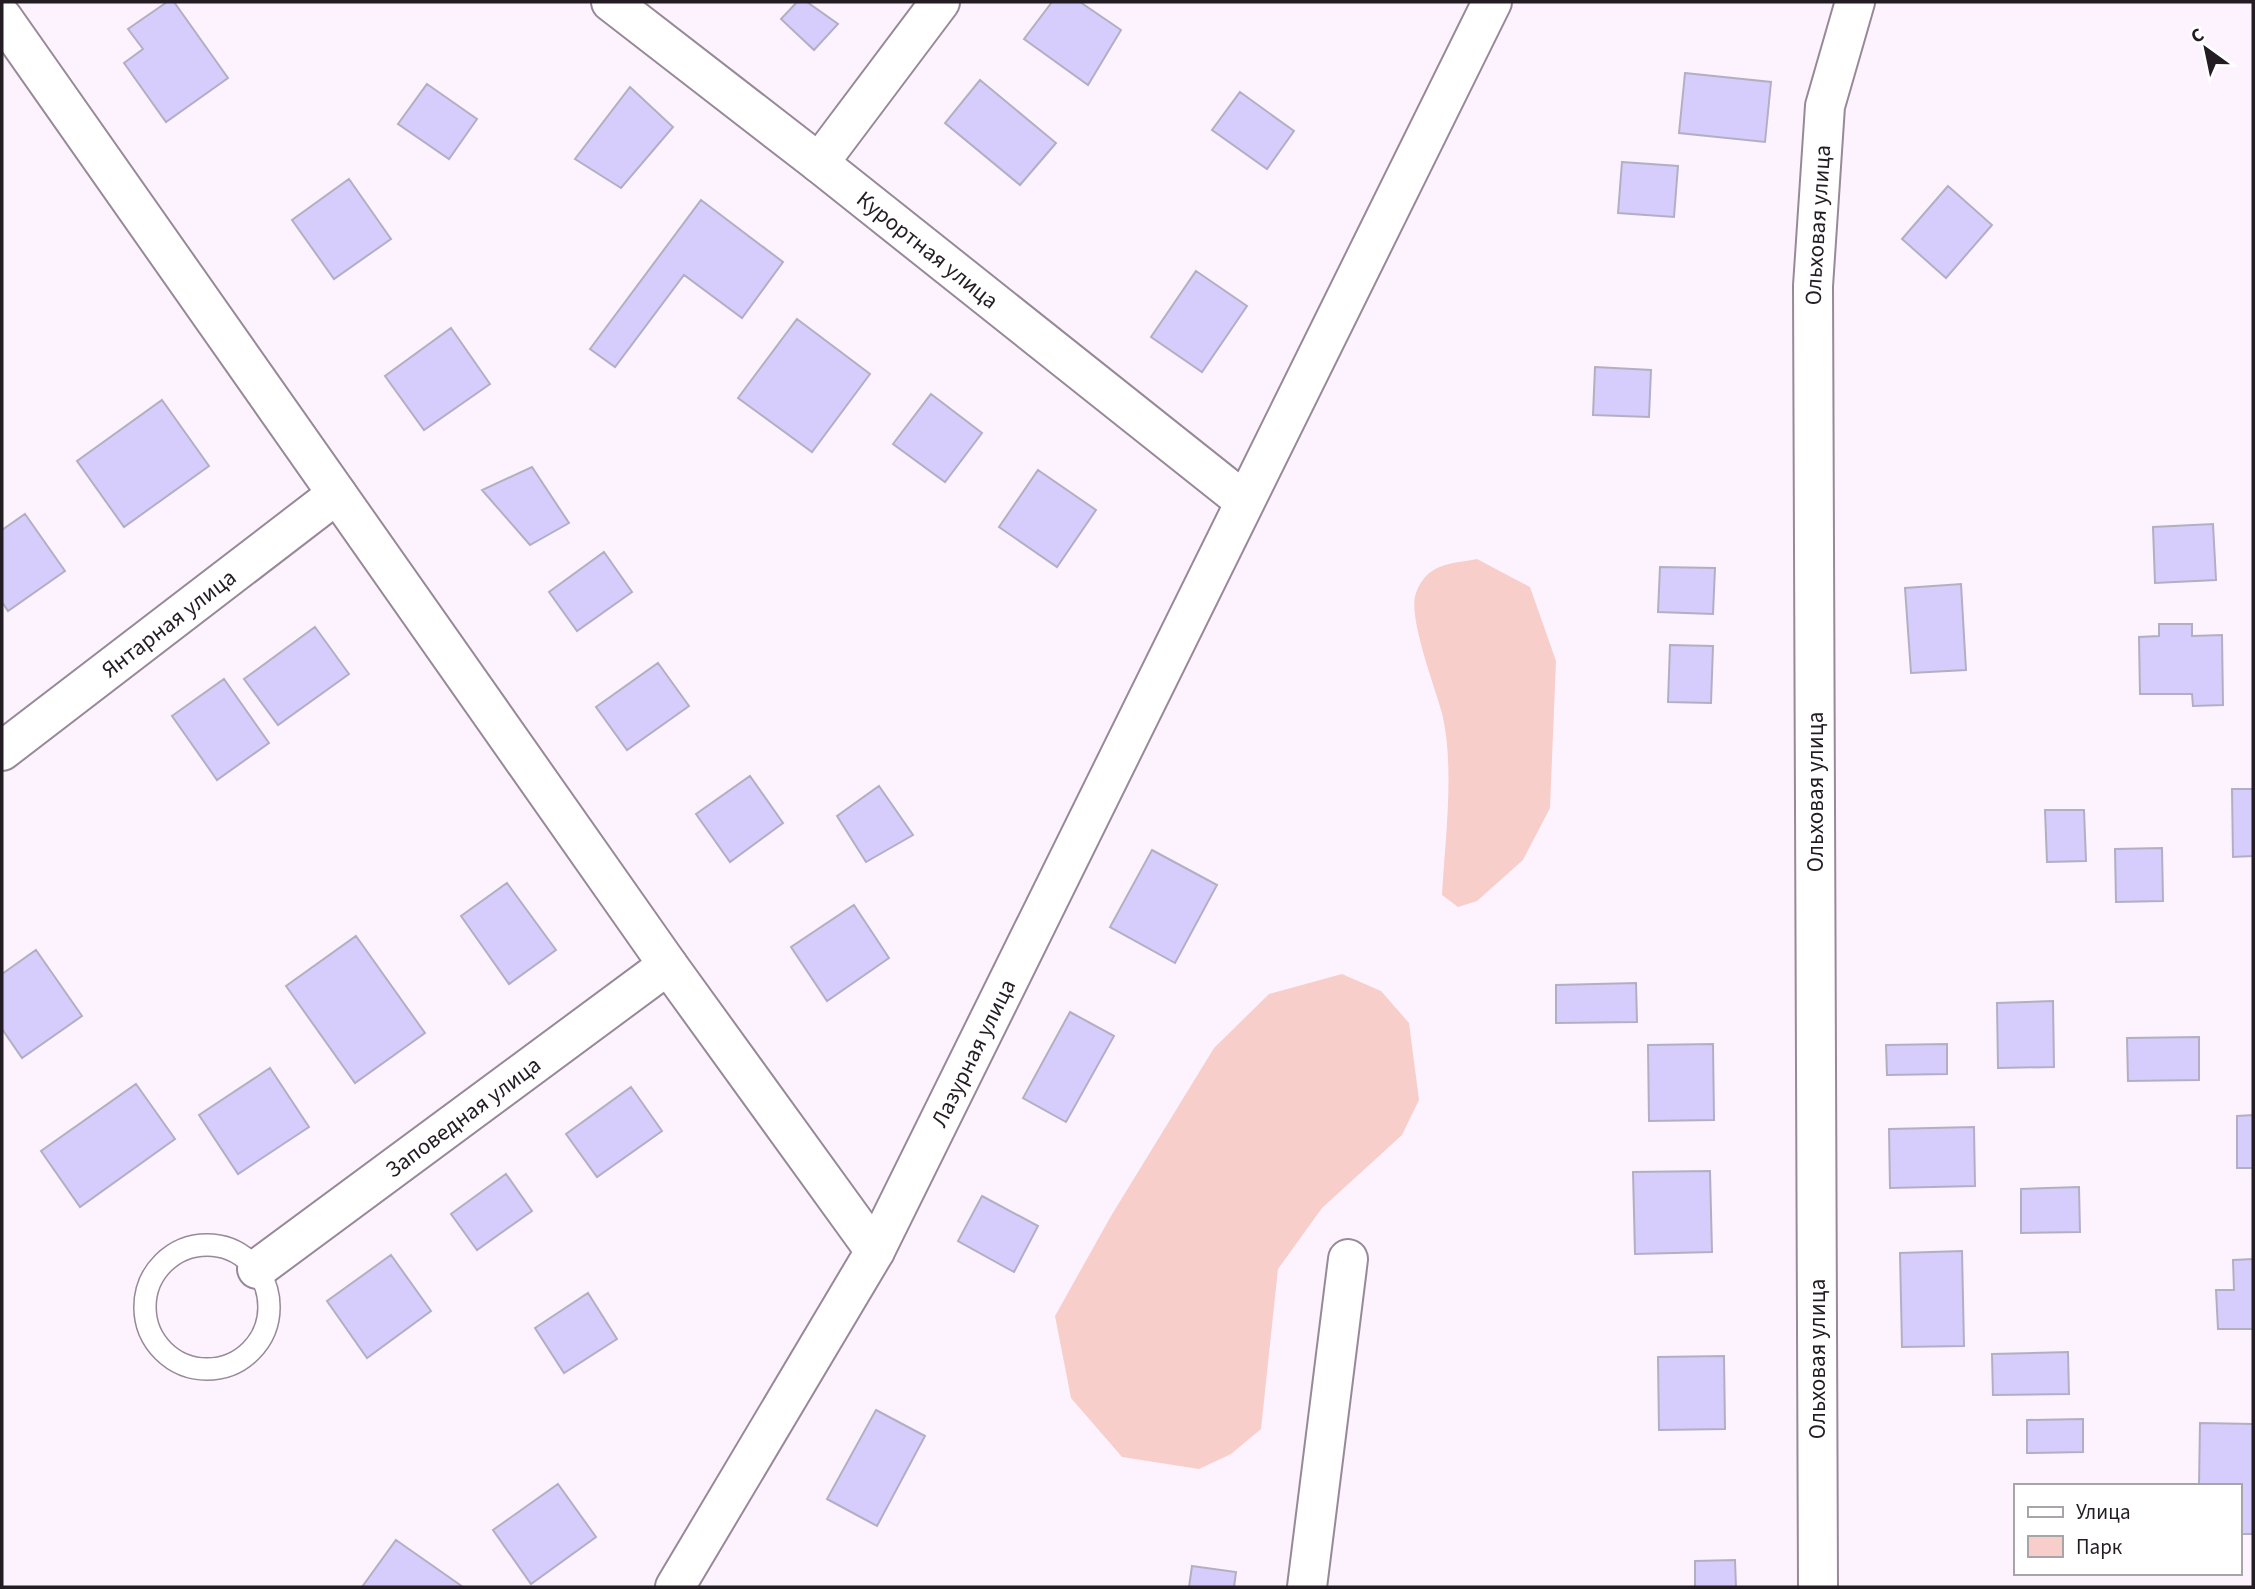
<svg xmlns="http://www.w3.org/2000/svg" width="2255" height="1589" font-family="'Source Sans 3',sans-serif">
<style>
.green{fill:#f7ceca}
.building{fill:#d6cdfc;stroke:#b3afc3;stroke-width:2}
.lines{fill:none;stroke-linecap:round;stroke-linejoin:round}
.service-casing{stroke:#988998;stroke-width:24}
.minor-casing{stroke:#988998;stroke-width:42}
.service{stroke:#fff;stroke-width:21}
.minor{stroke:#fff;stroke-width:38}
.labels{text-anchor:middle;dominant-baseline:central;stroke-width:5;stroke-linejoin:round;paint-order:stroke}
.street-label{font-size:23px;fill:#231d23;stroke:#fff}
</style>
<rect width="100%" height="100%" fill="#fdf3fe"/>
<path class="green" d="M1477 559 1530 587 1556 661 1550 808 1523 860 1477 901 1458 907 1442 895C1445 839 1455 768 1442 713 1435 687 1407 615 1416 593 1427 563 1450 564 1477 559Z
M1342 974 1381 991 1409 1023 1419 1100 1402 1135 1322 1208 1278 1269 1261 1429 1231 1454 1199 1469 1122 1457 1071 1398 1055 1316 1111 1216 1214 1048 1269 994Z"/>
<path class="building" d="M167 2H174L228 78 166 122 124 63 143 49 128 29Z
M797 2H807L838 24 814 50 781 19Z
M1052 2H1080L1121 30 1088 85 1024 39Z
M1685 73 1771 82 1765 142 1679 133Z
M980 80 1056 143 1020 185 945 123Z
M427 84 477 119 449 159 398 124Z
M630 87 673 127 621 188 575 159Z
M1240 92 1294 131 1267 169 1212 130Z
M1622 162 1678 166 1674 217 1618 213Z
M349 179 391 239 334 279 292 220Z
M1948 186 1992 225 1946 278 1902 239Z
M701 200 783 262 742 318 684 275 615 367 590 349Z
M1196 271 1247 306 1202 372 1151 337Z
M797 319 870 374 812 452 738 398Z
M451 328 490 384 424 430 385 376Z
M1595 367 1651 370 1649 417 1593 415Z
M931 394 982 433 945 482 893 444Z
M162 400 209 466 124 527 77 461Z
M532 467 569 523 530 545 482 490Z
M1038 470 1096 510 1057 567 999 527Z
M25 514 65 571 8 611 2 602V530Z
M2213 524 2216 580 2155 583 2153 527Z
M604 552 632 592 577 631 549 592Z
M1660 567 1715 568 1713 614 1658 612Z
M1961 584 1966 670 1911 673 1905 588Z
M2159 624H2192V636L2222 635 2223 705 2193 706 2192 694H2140L2139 637 2159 636Z
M315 627 349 674 278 725 244 679Z
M1670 645 1713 646 1711 703 1668 702Z
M658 663 689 706 627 750 596 707Z
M224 679 269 743 217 780 172 716Z
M750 776 783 823 730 862 696 814Z
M879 786 913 835 866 862 837 816Z
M2232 789H2253V856L2233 857Z
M2045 810H2084L2086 861 2047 862Z
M2162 848 2163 901 2116 902 2115 849Z
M1152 850 1217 885 1175 963 1110 927Z
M507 883 556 950 509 984 461 916Z
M854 905 889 958 827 1001 791 947Z
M356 936 425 1033 355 1083 286 986Z
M36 950 82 1016 22 1058 2 1029V974Z
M1636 983 1637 1022 1556 1023V985Z
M2053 1001 2054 1067 1998 1068 1997 1003Z
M1070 1012 1114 1036 1066 1122 1023 1098Z
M2199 1037V1080L2128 1081 2127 1038Z
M1713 1044 1714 1120 1649 1121 1648 1045Z
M1947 1044V1074L1887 1075 1886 1045Z
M270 1068 309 1127 238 1174 199 1115Z
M136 1084 175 1139 80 1207 41 1151Z
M631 1087 662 1131 597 1177 566 1134Z
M2253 1115V1168H2237V1116Z
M1974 1127 1975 1186 1890 1188 1889 1129Z
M1710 1171 1712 1252 1635 1254 1633 1172Z
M506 1174 532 1211 477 1250 451 1214Z
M2079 1187 2080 1232 2021 1233V1189Z
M982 1196 1038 1226 1014 1272 958 1241Z
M1962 1251 1964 1346 1902 1347 1900 1253Z
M391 1255 431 1311 367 1358 327 1301Z
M2253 1259V1329H2218L2216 1290H2234L2233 1260Z
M588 1293 617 1339 564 1373 535 1328Z
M2068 1352 2069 1394 1993 1395 1992 1354Z
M1724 1356 1725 1429 1659 1430 1658 1357Z
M876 1410 925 1436 877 1526 827 1499Z
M2083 1419V1452L2027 1453V1420Z
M2200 1423 2253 1424V1534H2239V1486H2199Z
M558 1484 596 1537 531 1584 493 1530Z
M396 1540 463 1587H362Z
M1735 1560 1736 1587H1695V1561Z
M1192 1566 1236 1572 1234 1587H1189Z"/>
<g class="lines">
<g class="service-casing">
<path id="service" d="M145 1307a62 62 0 1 1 124 0a62 62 0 1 1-124 0Z"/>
</g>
<g class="minor-casing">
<g id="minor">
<path id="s1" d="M611 2 819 163 1244 501"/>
<path d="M2 17 668 965 875 1251"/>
<path d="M819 163 940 2"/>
<path id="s2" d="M2 751 337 494"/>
<path id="s3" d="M257 1269 668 965"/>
<path id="s4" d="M675 1587 875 1251 1492 2"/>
<path d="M1307 1587 1348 1259"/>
<path id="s5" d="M1818 1587 1813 286 1825 106 1855 2"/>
</g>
</g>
<use href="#service" class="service"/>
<use href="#minor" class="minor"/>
</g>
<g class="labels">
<g class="street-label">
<text stroke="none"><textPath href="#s5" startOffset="1362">Ольховая улица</textPath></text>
<text stroke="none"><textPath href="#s1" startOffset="402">Курортная улица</textPath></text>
<text stroke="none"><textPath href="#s2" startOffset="210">Янтарная улица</textPath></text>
<text transform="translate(1815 792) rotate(-90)">Ольховая улица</text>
<text stroke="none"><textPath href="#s4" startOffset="612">Лазурная улица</textPath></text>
<text stroke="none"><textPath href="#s3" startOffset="256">Заповедная улица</textPath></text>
<text transform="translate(1817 1359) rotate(-90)">Ольховая улица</text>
</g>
</g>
<rect width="2255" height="1589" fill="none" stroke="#231d23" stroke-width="7"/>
<rect x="2014" y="1484" width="228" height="91" fill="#ffffff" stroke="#a7a5a7" stroke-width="2"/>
<rect x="2028" y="1507" width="35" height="10" fill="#ffffff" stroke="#a7a5a7" stroke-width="2"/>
<text x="2076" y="1519" font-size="21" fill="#231d23">Улица</text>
<rect x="2028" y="1536" width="35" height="21" fill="#f7ceca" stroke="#a7a5a7" stroke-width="2"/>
<text x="2076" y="1554" font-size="21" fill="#231d23">Парк</text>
<g transform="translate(2206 49) rotate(327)" stroke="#ffffff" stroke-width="5" paint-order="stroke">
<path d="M0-5L12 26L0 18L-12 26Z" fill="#231d23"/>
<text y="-10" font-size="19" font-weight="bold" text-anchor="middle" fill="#231d23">С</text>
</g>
</svg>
